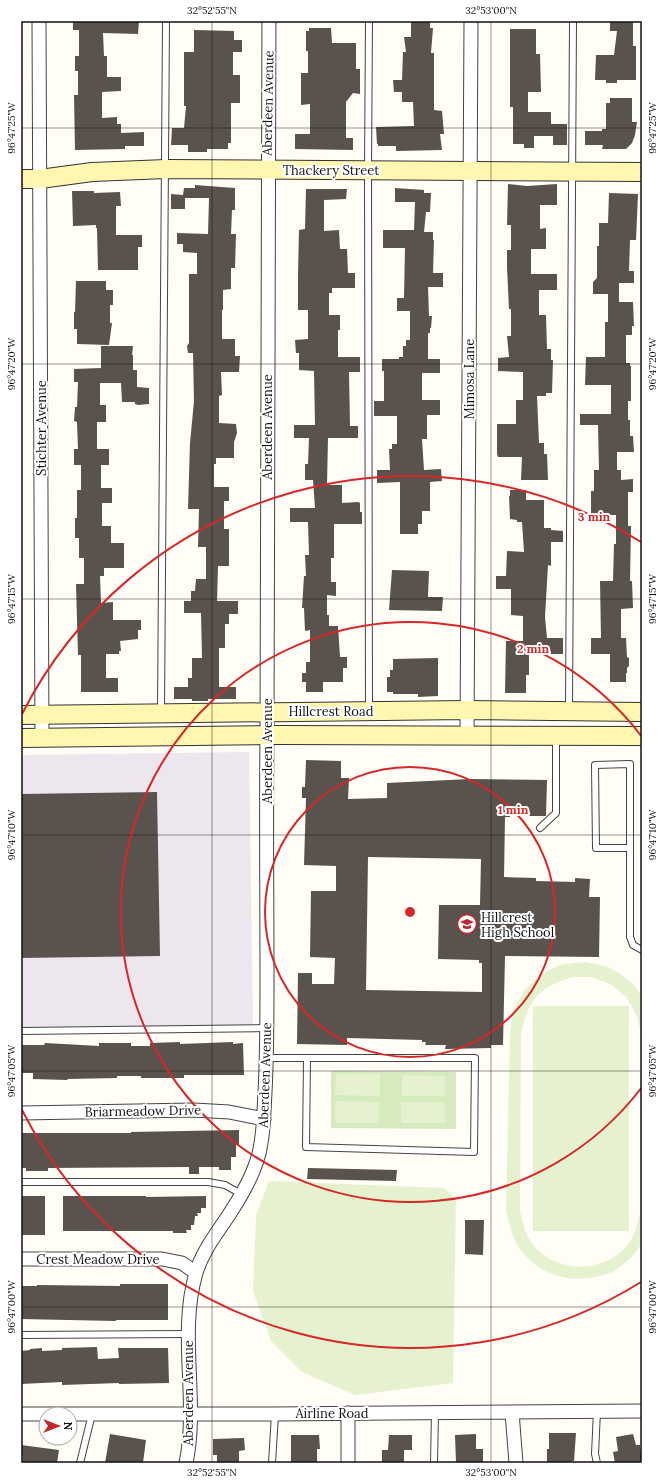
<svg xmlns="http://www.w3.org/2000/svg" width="663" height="1484" font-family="Lora,serif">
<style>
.industrial{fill:#eee6ef}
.green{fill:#d5ebbd}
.pitch{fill:#e6f2cf;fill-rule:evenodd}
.building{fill:#5a524d;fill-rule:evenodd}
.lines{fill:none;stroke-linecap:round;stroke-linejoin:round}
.lane-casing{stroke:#444;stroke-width:8}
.street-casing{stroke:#444;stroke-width:15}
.secondary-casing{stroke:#333;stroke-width:20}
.lane{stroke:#fff;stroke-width:6}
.street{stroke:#fff;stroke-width:13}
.secondary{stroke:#fff6b0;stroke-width:18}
.ticks{fill:none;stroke:#111;stroke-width:1;stroke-opacity:0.45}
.ring{fill:none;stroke:#d62828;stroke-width:2}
.labels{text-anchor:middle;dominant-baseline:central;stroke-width:4;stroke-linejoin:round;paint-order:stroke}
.street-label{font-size:13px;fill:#111;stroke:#fff}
.poi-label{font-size:13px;fill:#111;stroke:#fff;text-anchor:start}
.centre{fill:#d62828;stroke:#fff;stroke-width:2}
.ring-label{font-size:12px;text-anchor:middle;font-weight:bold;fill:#d62828;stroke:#fff;stroke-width:4;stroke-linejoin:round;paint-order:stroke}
.neatline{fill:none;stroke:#111;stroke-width:1.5}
.ticks-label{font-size:10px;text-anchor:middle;fill:#111}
</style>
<rect width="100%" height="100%" fill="#fffdf5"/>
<path class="industrial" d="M249 752 253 1025 21 1028V755Z"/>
<path class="green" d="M331 1071 456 1072V1129L331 1128Z"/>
<path class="pitch" d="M583 962C590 963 597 964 604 966 618 970 636 984 642 997V1243C634 1255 626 1264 614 1271 611 1273 607 1274 603 1275 575 1284 544 1277 525 1255 513 1243 510 1226 506 1211L510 1034 513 1011 524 991 540 975 560 965ZM572 977H592L612 985 627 998 637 1016 641 1036 640 1213C637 1226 634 1239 624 1249 600 1273 558 1273 535 1247 526 1237 523 1224 520 1211L521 1034C529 999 538 988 572 977Z
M533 1006H629V1231H533Z
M336 1074H380V1096L335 1095Z
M402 1075 445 1076V1096H402Z
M335 1101 379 1102V1123H335Z
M401 1102H445V1123H401Z
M269 1181 444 1188 456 1199 453 1383 355 1395 302 1372 271 1341 253 1291 256 1216Z"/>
<path class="building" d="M73 21H139L138 34 103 33 104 56H107V77H121V91L102 92V118L117 117V124H121V133L144 132V146H125V149L75 150 74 95H78V71H75V56H79V30H73Z
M411 21H430V28H433L431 53H434V110L442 111 444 134H440L442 150 396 151V146H378V144H377L376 127 414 126 413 102H402V92H394L393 80H402L403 52H406L404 37H411Z
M610 21H633V46H636V80H617V83H606V80H595L596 55H614L617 31H610Z
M309 28H331L332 43H356V69H360V94L353 93 346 102V138H353V150L295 149V134H310V104L301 105V73H308V51H306V31H309Z
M510 29H536V54H540L541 92H528V112H551V124H567V145H553V136H534V148H524V144H513V107H510Z
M194 30 234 31V40H242V52H233V75H240V103H231V143H228V149H207V152H188V145H171L172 128H184L186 106H184V52H194Z
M610 98H632V122H637L635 135 632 143 626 149H602L603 145H585V131H602V129H606V103H610Z
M508 184 527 186 557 184V205H540V229L546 228V249H531V274H557V290H539V315H546L547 349H551V360H553L552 393H546V396H537L539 443H544V454H547L548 480H521L522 457H498L497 454V424H516V400H523V372L498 371V358L509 357 507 336H511V309H509L507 267V250H511V225H507Z
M195 185 235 188V210H232L231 234H236L235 268H231V289L223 290V310H222V339H235V356H240L239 372H221L222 395 219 396V423L236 424 237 433 234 442V458H216V464H214V487H229V501H224V529H229V566H218L217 601H238V614H229V624H225V648H219V687H236V699H208V701H192V699H174V687H188V678H192V658H202L201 613H184V601H191V591H195L196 579H206V547H198L199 509H188L190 443 194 401 193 353H188L187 346 189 343V274H197V253L183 252V244H177V233L208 234 209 198H185V209H171V194L183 195 184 188H195Z
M395 188 424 190V193H431L430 212H426L424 232H433V240H434L433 273H443V287H428L429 316H432L431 328H430V333H428V359H440V373H422V400H440V415H427V439H422L424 470 441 469 442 481 430 482V511H422V524H418V534H400V482L377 483V470H390L389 449H392V444H397V416H374V401H384V371H382V359H399V357H403V346H406V340H410V311H397V298H404L405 248H383V230H414L415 202H395Z
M306 189H347L346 199 324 200V231L339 230 340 249H347L348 273H355V288H332V293H329V315H340V330H338V357H360V372H349L350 426H358V438H328L327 485H342V503L358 502 360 503V512H362V524H334V558H331V582H336V596L327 595V615H329V626H338L340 657H347V668H343V682H323V692H306V682H302V673H306V662H310V630L305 631 304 608H302L304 576H306L305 555H309L308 522H290V508H315L313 480H305V464H308L309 438H294V425H315L314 371 299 370V353H296L295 340 308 339V310H298V275L299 230 305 229Z
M72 191H94V193L120 192 121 206H116V235H142V247H138V270H98L97 228H96V225L73 226Z
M609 193 638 194 636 240H630L629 271H634V283H619V302H633L634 326H632V335H626V363H630V366H631V401H628V420H630V436H633L634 452H617V470H621V480L633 479V492H628V526H631L630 581H632L633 608 621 609V638H626L627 657 629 658V666L627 668V673H626V682H610V654H591V638H601L600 581H613L614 544H616V515H591V491H594V470H599L598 425H580V414H611V385H585L586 357H605V322H608V294H593V282L597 278V246H599V223H608Z
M76 281H106V290H113V305H110V323H112L109 345 77 344V329H74V312H75Z
M101 346H133L132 355H133V370H137V387L149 388V404L138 405 135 404V402H122L121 383H100V405H106V422H97V449H109V465H101V488H112V503H102V526H111V543H124V568H104V576H100L101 603 113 602V620H141V630H138V639L120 641 121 651H119V654H106V678H118V692H81V655H78L76 584H84V558H79V538H75V518H77V490H81V465H74V449H78L77 422 74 421 75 407H77L78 382H74V369L101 368Z
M510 490H526V500H544V528H551V530L563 531V542H551V566L548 565 545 617 547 638H563V654H529V675H526V693H505L506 641H523V616L511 615V589H496V576H506L507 551 524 552 522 522H517V520L510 519 509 496H510Z
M392 570 429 571 428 597H443L442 611 389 610Z
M438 658V696L418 697V694H393V692H387V677H390V670H393V659Z
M306 760 341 761V778H349L348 799 387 798V783L470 779 547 780 546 816H510V817H505L504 877 536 878V881L575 882V878L590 879 589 897H600L599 957 505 956 503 1045H491V1048L445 1049 446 1045H425L426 1042H422V1040L347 1038V1045L297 1044 298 973H312V984H334L335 958 310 957 311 891H336V866L304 865 306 798H302V787H305ZM368 857 481 859 480 905H439L438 959 479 960V963H482V992L366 990Z
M157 792 160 956 21 958V794Z
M180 1042V1044L233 1042V1044L243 1043 244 1075H184V1078H141V1076H117V1078L68 1079 67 1080 33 1079V1073H21V1045H44L45 1043 99 1046V1043H131V1046H150V1043Z
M239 1130V1144H236V1157H231V1170H219V1167H199V1174H189V1167L48 1168V1171H26V1168H21V1133H131V1132Z
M308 1168 397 1170 396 1181 307 1179Z
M21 1196H45V1235H21Z
M63 1196H146V1197L206 1196V1208H201V1213H197L198 1216H195L194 1225H191V1230H186L187 1233H173V1231H63Z
M465 1220H484L483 1255 465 1254Z
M120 1284H168V1320H116V1321L21 1319V1286H37V1285L120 1286Z
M97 1347 98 1359 119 1358 118 1348H168L169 1383 119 1384V1383L62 1385V1382L21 1384V1351L30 1350V1349L42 1348V1351L62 1350V1348Z
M549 1433H576L574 1461H572V1463H547V1449H549Z
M110 1434 146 1440 143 1463H105Z
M476 1434V1449H483V1463H456L455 1435Z
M633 1434 636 1445H640L642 1463H615L613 1452 618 1451 616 1437Z
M291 1435H319L320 1449H317V1463H291Z
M389 1435H412V1450H404V1463H382V1450H388Z
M244 1438 245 1450 239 1451V1463H217V1455H213V1439Z
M21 1445 59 1450 57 1463H22L23 1456H21Z"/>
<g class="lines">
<g class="lane-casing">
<path id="lane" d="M369 709 368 170 369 21
M569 709 573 21
M161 711 166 21
M540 828 556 813V738
M630 848H596L595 765 630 764V937L633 945 642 950
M21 1031 267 1028
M267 1058H475L474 1152 306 1147 307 1058
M21 1182H208L225 1185 241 1194
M21 1335 188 1334
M597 1411 595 1454 597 1463
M80 1463 92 1414
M272 1463 275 1414
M434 1463 435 1412"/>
</g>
<g class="street-casing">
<path id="street" d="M39 21 42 739
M467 736 471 21
M21 1113 194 1110 229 1112 264 1119
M21 1259H162L182 1263 196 1273
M512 1412 516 1463
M21 1414H275L642 1411
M186 1463C199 1401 178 1335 196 1273 203 1249 219 1231 232 1210 245 1190 258 1167 261 1143 264 1126 264 1109 265 1092 267 1055 267 1019 267 982 267 899 266 816 267 733 267 495 267 258 269 21
M348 1463V1413"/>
</g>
<g class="secondary-casing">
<path id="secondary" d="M21 179H40L92 172 166 169 642 172
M21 715 467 710 642 712
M21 738 278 735 642 736"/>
</g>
<use href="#lane" class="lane"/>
<use href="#street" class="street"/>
<use href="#secondary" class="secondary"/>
</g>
<path class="ticks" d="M212 21V1463M491 21V1463M21 128H642M21 364H642M21 599H642M21 835H642M21 1071H642M21 1307H642"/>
<g class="ring">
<circle cx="410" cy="912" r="145"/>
<path d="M642 1087A290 290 0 1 1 642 737"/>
<path d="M641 1282A436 436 0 0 1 22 1110M22 714A436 436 0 0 1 641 542"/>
</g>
<defs>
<g id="school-ring" transform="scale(1)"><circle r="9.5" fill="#fff" stroke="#c4262e" stroke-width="1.5"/><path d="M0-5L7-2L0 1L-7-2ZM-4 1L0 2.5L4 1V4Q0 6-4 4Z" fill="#c4262e"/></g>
</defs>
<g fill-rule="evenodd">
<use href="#school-ring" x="467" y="924"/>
</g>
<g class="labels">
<g class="street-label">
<text transform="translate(268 103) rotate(-89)">Aberdeen Avenue</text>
<text x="331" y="170">Thackery Street</text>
<text transform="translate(469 379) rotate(-90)">Mimosa Lane</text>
<text transform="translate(267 427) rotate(-90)">Aberdeen Avenue</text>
<text transform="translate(41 428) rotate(-90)">Stichter Avenue</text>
<text x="331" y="711">Hillcrest Road</text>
<text transform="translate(267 751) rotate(-90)">Aberdeen Avenue</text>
<text transform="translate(265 1075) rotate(-88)">Aberdeen Avenue</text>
<text transform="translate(143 1111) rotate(-1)">Briarmeadow Drive</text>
<text x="98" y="1259">Crest Meadow Drive</text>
<text transform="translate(188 1393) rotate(-90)">Aberdeen Avenue</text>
<text x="332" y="1413">Airline Road</text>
</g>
<g class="poi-label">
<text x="481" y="917">Hillcrest<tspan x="481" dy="15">High School</tspan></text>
</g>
</g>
<circle cx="410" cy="912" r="6" class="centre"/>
<g class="ring-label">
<text x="594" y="521">3 min</text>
<text x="533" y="653">2 min</text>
<text x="513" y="814">1 min</text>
</g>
<rect width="663" height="1484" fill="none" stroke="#ffffff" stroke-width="44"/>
<g transform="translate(58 1426) rotate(90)"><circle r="19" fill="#ffffff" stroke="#a0a0a0"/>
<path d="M0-3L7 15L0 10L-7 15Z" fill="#c4262e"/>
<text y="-6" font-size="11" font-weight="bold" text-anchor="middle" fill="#111111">N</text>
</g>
<rect x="22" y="22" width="619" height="1440" class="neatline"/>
<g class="ticks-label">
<text x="212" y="14">32°52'55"N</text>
<text x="491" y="14">32°53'00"N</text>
<text transform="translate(652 128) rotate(-90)" y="4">96°47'25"W</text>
<text transform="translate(11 128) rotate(-90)" y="4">96°47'25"W</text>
<text transform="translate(11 364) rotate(-90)" y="4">96°47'20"W</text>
<text transform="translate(652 364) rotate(-90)" y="4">96°47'20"W</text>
<text transform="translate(652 599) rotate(-90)" y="4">96°47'15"W</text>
<text transform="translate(11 599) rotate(-90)" y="4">96°47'15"W</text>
<text transform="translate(652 835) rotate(-90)" y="4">96°47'10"W</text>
<text transform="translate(11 835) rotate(-90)" y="4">96°47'10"W</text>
<text transform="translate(652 1071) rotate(-90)" y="4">96°47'05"W</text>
<text transform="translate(11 1071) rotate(-90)" y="4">96°47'05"W</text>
<text transform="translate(652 1307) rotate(-90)" y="4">96°47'00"W</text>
<text transform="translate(11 1307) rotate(-90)" y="4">96°47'00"W</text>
<text x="212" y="1476">32°52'55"N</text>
<text x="491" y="1476">32°53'00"N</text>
</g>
</svg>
